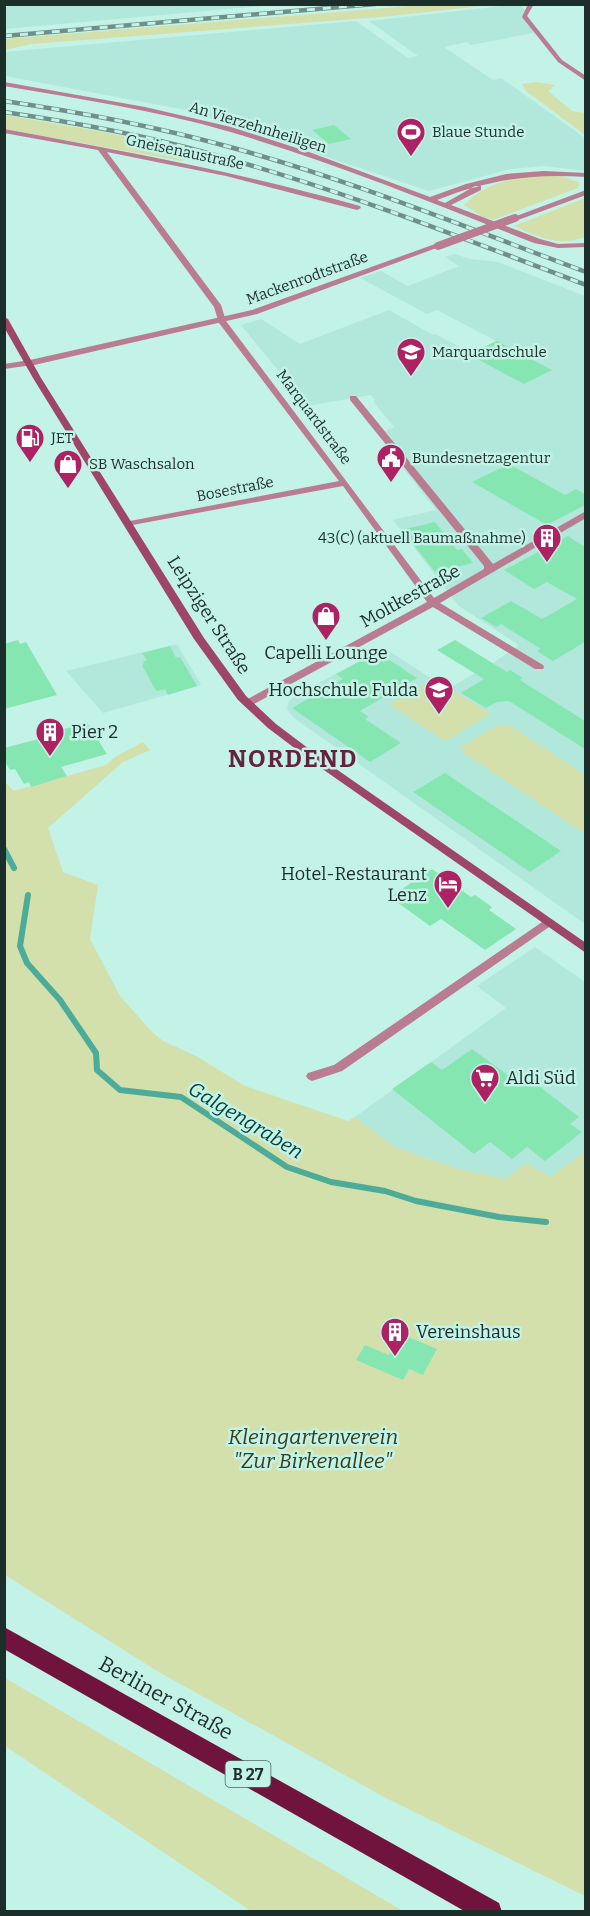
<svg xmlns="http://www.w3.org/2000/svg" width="590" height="1916" font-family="Bitter,serif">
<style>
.built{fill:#b1e8db}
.green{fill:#d3e0ab}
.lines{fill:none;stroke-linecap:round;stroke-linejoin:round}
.stream{stroke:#4dab99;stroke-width:6}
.building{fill:#86e6b2}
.minor{fill:#b97c90;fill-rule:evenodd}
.tertiary{fill:#b97c90;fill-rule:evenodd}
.secondary{fill:#9d4666;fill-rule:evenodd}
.trunk{fill:#70143e;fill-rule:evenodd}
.rail-casing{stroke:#6f8f88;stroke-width:4.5}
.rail{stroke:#c3f2e7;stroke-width:3;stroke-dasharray:8;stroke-linecap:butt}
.tertiary-bridge{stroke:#b97c90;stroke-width:8}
.labels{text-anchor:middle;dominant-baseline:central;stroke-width:5;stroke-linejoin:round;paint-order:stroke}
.far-street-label{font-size:15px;fill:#1c2e2a;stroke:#c3f2e7}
.far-poi-label{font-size:15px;fill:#1c2e2a;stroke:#c3f2e7;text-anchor:start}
.shield{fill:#c3f2e7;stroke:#4e6963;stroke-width:1.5}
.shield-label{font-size:16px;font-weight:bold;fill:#1c2e2a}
.street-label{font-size:18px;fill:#1c2e2a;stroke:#c3f2e7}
.poi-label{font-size:18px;fill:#1c2e2a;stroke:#c3f2e7;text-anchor:start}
.water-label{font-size:20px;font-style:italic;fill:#013e35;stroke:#c3f2e7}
.near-park-label{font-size:21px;font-style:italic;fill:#373e18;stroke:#c3f2e7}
.near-street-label{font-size:21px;fill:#1c2e2a;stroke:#c3f2e7}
.district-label{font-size:24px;font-weight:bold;letter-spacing:1.5px;fill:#65223d;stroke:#c3f2e7}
</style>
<rect width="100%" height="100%" fill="#c3f2e7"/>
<path class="built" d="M5 4H274V5L5 29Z
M512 5H521L538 32 471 45 467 42 444 47 493 80 501 78 585 138V171L544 166 511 169 429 191 186 110 5 76 4 52 356 21 408 58 418 56 369 21Z
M455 254 470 259 498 262 585 296V924L294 718 287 709 289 701 295 696 384 648 448 689 493 663 519 645 459 606 393 520 436 510 388 449 392 439 385 431 394 427 373 401 375 400 371 395 307 406 241 325 261 319 300 344 389 310 433 335 435 334 472 353 496 341 437 310 427 314 360 278 381 271 408 286 459 266 445 257Z
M177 644 201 685 103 713 66 671Z
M535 947 585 982V1152L550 1177 506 1179 458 1169 395 1147 355 1117 506 1008 477 986Z"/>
<path class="green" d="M480 5 482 6 381 17 31 44 5 50V39L423 5Z
M537 82 555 85 548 91 572 111 585 113V135L526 91 522 84Z
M4 115 104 132 194 153 191 158 181 161 5 129Z
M537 175 562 176 580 183 578 188 493 220 483 217 464 205C485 183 508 179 537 175Z
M585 198V237C558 247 539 237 514 226Z
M433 679 448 689 450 688 491 714 445 741 389 704Z
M498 725H509L585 775V834L462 752V746Z
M143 742 150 750 123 762 48 828 63 872 98 885 90 939 120 996 152 1032 163 1041 196 1056 245 1086 348 1121 355 1117 395 1147 458 1169 506 1179 527 1163 550 1177 585 1152V1896L386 1798 157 1671 5 1575 4 781 14 791 106 765 115 757Z
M5 1678 58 1709 403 1911H251L5 1746Z"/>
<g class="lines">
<path class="stream" d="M4 849 14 868
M28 895 20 946 27 963 60 1000 96 1053 97 1070 120 1090 181 1097 287 1167 331 1182 385 1191 416 1201 499 1217 546 1222"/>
</g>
<path class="building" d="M334 125 351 139 329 144 312 130Z
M497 341 552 370 524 384 468 354Z
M509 464 565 495 576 489 585 494V505L547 525 472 482Z
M435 522 457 550 462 549 473 563 435 572 402 530Z
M568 536 585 547V642L553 661 537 651 541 649 501 624 496 627 481 618 511 601 542 619 577 599 547 582 534 589 504 570Z
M18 640 20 644 26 642 57 695 4 709V644Z
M455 640 507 672 510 670 523 678 520 680 585 721V749L509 701 497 702 486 708 461 693 484 679 437 650Z
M170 646 176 658 180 657 197 686 168 695 165 689 156 691 142 665 144 664 143 662 147 660 142 653Z
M377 652 417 678 360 711 369 717 365 719 401 743 370 762 292 708 343 679 336 674Z
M87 723 107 754 61 767 67 776 31 787 29 782 24 784 15 769 10 770 4 760V748L66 732 64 729Z
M445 773 518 822 561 851 530 872 413 792Z
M432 869 471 897 475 895 492 907 489 910 516 929 485 950 441 919 430 926 390 897Z
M472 1049 509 1076 518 1070 579 1117 570 1124 582 1132 545 1161 527 1147 512 1159 490 1142 474 1154 392 1089 431 1062 442 1070Z
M401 1334 437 1349 423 1375 409 1369 403 1380 356 1360 365 1345 389 1355Z"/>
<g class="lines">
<path class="minor" d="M528 4H534L527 16 562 60 586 76V81L558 62 522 17Z
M4 82 145 107 231 127 309 152 430 197 466 184 506 174 544 171 586 173V177C531 173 488 180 437 200L445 203 475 186H481V190L451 205 540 239 558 244 586 243V247L558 248 534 243C433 203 333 162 227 131 155 110 79 99 4 86Z
M4 129C124 151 243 173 360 206L361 208 357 210 226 176 107 152 221 305 226 321 434 598 484 569V566L350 400V396H356L493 564 586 511V518L440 603 543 665 544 667 543 669H535L433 607 252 705H244L243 703 244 701 427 602 343 486 127 526 125 524 130 521 339 481 219 323 214 307 98 150 4 133Z
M30 360 33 361V365L4 369V364Z
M548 918 554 922 552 925 342 1071 312 1081 308 1079 306 1076 308 1073 334 1065Z"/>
<path class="tertiary" d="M586 190V195L518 220 511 218Z
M435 244 442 246 257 314 30 366 26 363 30 360 252 310Z"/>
<path class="secondary" d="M4 317 8 319 41 378 204 638 246 696 276 724 329 764 586 943V953L321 768 268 728 238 700 194 639 33 378 4 327Z"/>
<path class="trunk" d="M4 1627 499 1903 502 1912H466L4 1649Z"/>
<g class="rail-casing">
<path id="rail" d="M4 36 375 4
M4 101C79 112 153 126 226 146 349 179 467 228 586 272
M4 112C71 122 139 134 204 152 334 187 460 237 586 285"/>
</g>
<use href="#rail" class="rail"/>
<path class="tertiary-bridge" d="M438 246 515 218"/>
</g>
<defs>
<g id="stadium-pin" transform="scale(1.5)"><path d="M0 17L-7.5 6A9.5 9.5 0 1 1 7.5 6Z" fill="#ad2262" stroke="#c3f2e7"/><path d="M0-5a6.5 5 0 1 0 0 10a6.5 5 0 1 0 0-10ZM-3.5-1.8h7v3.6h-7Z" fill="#fff"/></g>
<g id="school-pin" transform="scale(1.5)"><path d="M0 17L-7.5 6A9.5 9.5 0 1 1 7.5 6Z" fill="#ad2262" stroke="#c3f2e7"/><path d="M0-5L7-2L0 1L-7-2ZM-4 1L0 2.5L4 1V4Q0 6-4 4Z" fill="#fff"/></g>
<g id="fuel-pin" transform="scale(1.5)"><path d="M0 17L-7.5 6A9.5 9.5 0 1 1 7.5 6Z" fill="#ad2262" stroke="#c3f2e7"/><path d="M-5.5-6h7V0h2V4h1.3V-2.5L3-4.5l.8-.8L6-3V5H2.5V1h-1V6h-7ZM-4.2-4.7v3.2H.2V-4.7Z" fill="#fff"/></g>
<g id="civic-pin" transform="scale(1.5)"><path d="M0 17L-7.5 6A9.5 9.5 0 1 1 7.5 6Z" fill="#ad2262" stroke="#c3f2e7"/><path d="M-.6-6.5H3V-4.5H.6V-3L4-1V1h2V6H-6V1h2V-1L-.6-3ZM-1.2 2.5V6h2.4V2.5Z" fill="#fff"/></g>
<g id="shop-pin" transform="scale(1.5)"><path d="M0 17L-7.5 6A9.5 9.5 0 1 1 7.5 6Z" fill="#ad2262" stroke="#c3f2e7"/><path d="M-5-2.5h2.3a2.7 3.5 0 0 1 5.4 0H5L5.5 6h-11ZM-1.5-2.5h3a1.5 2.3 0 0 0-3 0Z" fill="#fff"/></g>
<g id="building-pin" transform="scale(1.5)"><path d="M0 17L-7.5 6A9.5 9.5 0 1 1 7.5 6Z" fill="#ad2262" stroke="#c3f2e7"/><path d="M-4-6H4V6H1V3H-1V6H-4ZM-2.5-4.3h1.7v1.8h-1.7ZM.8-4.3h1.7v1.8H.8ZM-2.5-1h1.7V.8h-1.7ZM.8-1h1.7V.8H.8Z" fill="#fff"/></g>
<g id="university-pin" transform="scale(1.5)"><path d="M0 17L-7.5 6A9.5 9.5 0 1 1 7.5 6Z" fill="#ad2262" stroke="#c3f2e7"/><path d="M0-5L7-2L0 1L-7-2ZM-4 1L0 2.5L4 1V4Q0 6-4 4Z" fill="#fff"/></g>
<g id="hotel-pin" transform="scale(1.5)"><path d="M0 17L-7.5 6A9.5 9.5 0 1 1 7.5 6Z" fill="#ad2262" stroke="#c3f2e7"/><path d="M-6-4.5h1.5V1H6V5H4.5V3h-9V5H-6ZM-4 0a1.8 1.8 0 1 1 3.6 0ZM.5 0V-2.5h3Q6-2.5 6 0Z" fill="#fff"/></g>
<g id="supermarket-pin" transform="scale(1.5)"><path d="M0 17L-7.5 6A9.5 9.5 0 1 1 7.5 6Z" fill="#ad2262" stroke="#c3f2e7"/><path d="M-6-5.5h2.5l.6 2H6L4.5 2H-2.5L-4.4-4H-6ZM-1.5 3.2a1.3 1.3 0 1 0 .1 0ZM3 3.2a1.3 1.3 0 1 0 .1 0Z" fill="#fff"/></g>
</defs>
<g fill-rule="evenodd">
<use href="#stadium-pin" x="411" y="132"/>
<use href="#school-pin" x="411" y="352"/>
<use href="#fuel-pin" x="30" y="438"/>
<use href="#civic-pin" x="391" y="458"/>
<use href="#shop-pin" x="68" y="464"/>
<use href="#building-pin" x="547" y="538"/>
<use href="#shop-pin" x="326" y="616"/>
<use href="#university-pin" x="439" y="690"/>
<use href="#building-pin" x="50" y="732"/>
<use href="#hotel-pin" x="448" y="884"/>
<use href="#supermarket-pin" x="485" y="1078"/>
<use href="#building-pin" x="395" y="1332"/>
</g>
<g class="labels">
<g class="far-street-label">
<text transform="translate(258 127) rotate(17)">An Vierzehnheiligen</text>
<text transform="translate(185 152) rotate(12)">Gneisenaustraße</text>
<text transform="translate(307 278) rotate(-20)">Mackenrodtstraße</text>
<text transform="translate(314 417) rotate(53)">Marquardstraße</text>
<text transform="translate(235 489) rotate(-11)">Bosestraße</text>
</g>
<g class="far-poi-label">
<text x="432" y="132">Blaue Stunde</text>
<text x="432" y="352">Marquardschule</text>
<text x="51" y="438">JET</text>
<text x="412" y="458">Bundesnetzagentur</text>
<text x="89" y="464">SB Waschsalon</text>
<text x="526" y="538" text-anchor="end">43(C) (aktuell Baumaßnahme)</text>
</g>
<rect class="shield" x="225.5" y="1761" width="45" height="26" rx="4.5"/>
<g class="shield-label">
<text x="248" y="1774">B 27</text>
</g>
<g class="street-label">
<text transform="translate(410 596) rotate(-29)">Moltkestraße</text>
<text transform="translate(209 615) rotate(57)">Leipziger Straße</text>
</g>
<g class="poi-label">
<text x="326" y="653" text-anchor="middle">Capelli Lounge</text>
<text x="418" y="690" text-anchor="end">Hochschule Fulda</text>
<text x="71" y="732">Pier 2</text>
<text x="427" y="874" text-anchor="end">Hotel-Restaurant<tspan x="427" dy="21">Lenz</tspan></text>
<text x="506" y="1078">Aldi Süd</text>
<text x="416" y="1332">Vereinshaus</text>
</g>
<g class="water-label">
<text transform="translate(246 1120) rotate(31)">Galgengraben</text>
</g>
<g class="near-park-label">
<text x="313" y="1437">Kleingartenverein<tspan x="313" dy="24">"Zur Birkenallee"</tspan></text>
</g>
<g class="near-street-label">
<text transform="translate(166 1698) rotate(29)">Berliner Straße</text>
</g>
<g class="district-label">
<text x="293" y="759">NORDEND</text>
</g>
</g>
<rect width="590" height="1916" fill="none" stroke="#1c2e2a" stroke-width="12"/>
</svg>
